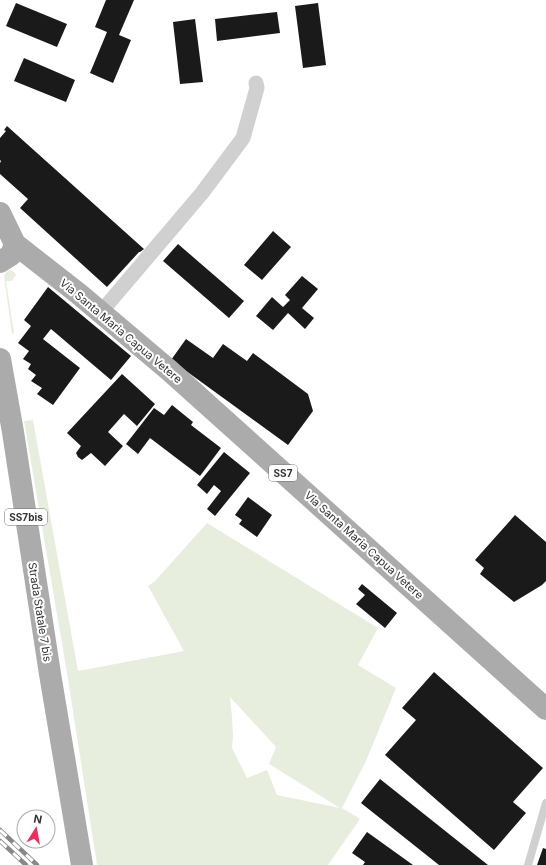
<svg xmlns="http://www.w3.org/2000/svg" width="546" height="865" font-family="Inter,sans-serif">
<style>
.green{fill:#e8eede;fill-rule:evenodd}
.building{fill:#1a1a1a}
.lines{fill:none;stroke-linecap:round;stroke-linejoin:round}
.service{stroke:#d0d0d0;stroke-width:8}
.minor{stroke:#d0d0d0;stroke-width:15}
.primary{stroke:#ababab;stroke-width:22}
.rail-casing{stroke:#888;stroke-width:4.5}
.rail{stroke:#fff;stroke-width:3;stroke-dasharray:9;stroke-linecap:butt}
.labels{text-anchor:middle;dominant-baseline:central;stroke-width:4;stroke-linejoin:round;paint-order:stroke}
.shield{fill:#fff;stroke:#707070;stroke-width:1}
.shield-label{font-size:10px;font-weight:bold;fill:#333}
.street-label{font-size:11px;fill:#333;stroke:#fff}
</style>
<rect width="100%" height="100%" fill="#fff"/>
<path class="green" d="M10 270 13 271 16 275 12 281H6L14 333 12 334 4 276 7 271Z
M33 420 78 671 184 651 148 586 155 581 207 523 378 628 358 665 396 688 366 761 342 808 360 819 328 865H97L67 673 24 421ZM230 697 276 747 269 764 340 808 277 795 267 770 247 778 232 748 233 736 232 716Z"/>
<path class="building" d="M106 0H134L119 35 131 40 113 83 90 73 107 32 95 27Z
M16 3 67 24 57 47 6 26Z
M318 3 326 65 303 68 295 6Z
M277 12 280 33 217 41 215 19Z
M195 19 203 82 180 84 173 22Z
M24 58 75 80 66 102 14 81Z
M7 126 144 249 140 252H139L107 287 20 208 28 199 0 174V163L1 161 0 160V138L6 131 4 130Z
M273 231 291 247 262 280 244 265Z
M178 244 244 301 229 318 163 261Z
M302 276 318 289 302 308 314 318 305 329 288 313 273 330 256 316 272 297 283 307 290 300 285 295Z
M48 287 131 356 111 380 51 329 43 339 80 368 53 405 37 394 42 388 31 381 36 375 28 369 31 364 23 359 29 351 18 343 31 326 24 320Z
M186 339 213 358 223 344 247 361 253 353 308 394 313 411 288 445 171 360Z
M122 374 155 404 137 426 124 414 108 432 123 446 105 466 91 453 82 460 78 457 76 453 81 446 67 433Z
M172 405 193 422 191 425 221 448 200 476 150 438 138 454 126 444 154 408 164 415Z
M224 452 250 473 215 516 207 509 221 491 214 485 207 494 197 485Z
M248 497 272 515 257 537 239 524 242 520 235 515Z
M515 515 546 542V581L542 585 514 602 480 574 484 568 475 560Z
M362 584 397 613 385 628 356 604 365 595 358 589Z
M434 672 543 768 513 802 526 813 494 850 385 755 416 720 402 708Z
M380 779 488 865H439L361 803Z
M367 832 413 865H363L365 862 352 853Z
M543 848 546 849V865H537Z"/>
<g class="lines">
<path class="service" d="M528 865 546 803"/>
<path class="minor" d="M101 312 202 193 243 138 257 88 256 83"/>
<path class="primary" d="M0 213 15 244 11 255 0 262
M15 244 79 294 170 371 546 709
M0 359 13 432 50 674 82 865"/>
<g class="rail-casing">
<path id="rail" d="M0 830 37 865
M0 841 26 865"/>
</g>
<use href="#rail" class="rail"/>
</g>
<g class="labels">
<g class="shield">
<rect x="269" y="465" width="28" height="16" rx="3"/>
<rect x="5" y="509" width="42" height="16" rx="3"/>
</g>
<g class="shield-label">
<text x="283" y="473">SS7</text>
<text x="26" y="517">SS7bis</text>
</g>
<g class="street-label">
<text transform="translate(121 331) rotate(40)">Via Santa Maria Capua Vetere</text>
<text transform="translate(364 545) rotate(42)">Via Santa Maria Capua Vetere</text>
<text transform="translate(40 612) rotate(81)">Strada Statale 7 bis</text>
</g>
</g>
<g transform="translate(36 829) rotate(11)"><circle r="19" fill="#ffffff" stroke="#adadad"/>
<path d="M0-3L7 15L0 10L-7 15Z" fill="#f32b5b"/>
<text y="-6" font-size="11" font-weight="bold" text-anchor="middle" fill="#333333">N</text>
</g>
</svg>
